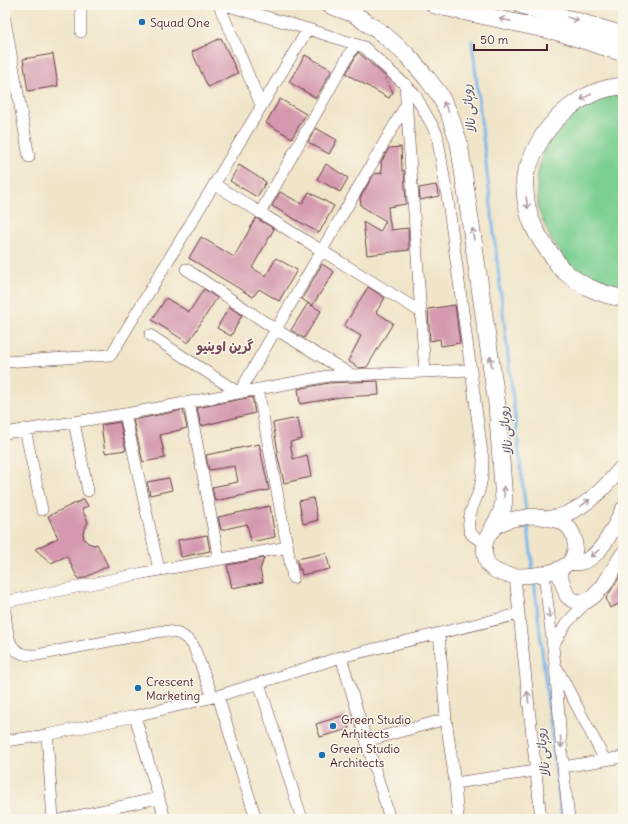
<svg xmlns="http://www.w3.org/2000/svg" width="628" height="824" font-family="Delius,'Playpen Sans Arabic',sans-serif">
<style>
.green{fill:#7bcf92;stroke:#62775e}
.lines{fill:none;stroke-linecap:round;stroke-linejoin:round}
.stream{stroke:#76b6ea;stroke-width:3}
.building{fill:#d499ae}
.minor-casing{stroke:#633d43;stroke-width:12}
.major-casing{stroke:#633d43;stroke-width:16}
.highway-casing{stroke:#633d43;stroke-width:18}
.minor{stroke:#fff;stroke-width:11}
.major{stroke:#fff;stroke-width:15}
.highway{stroke:#fff;stroke-width:17}
.oneway{stroke:#ae9aa0}
.poi-dot{fill:#1f6fb2;stroke:#fbf7ec;stroke-width:1.5}
.labels{text-anchor:middle;dominant-baseline:central;stroke-width:3;stroke-linejoin:round;paint-order:stroke}
.poi-label{font-size:12px;fill:#4a1f2b;stroke:#fbf7ec;text-anchor:start}
.water-label{font-size:13px;font-style:italic;fill:#59546e;stroke:#fbf7ec}
.neighbourhood-label{font-size:13px;font-weight:bold;fill:#7a4a59;stroke:#fbf7ec}
</style>
<rect width="100%" height="100%" fill="#fbf7ec"/>
<filter id="ink" filterUnits="userSpaceOnUse"><feTurbulence type="fractalNoise" baseFrequency=".025" numOctaves="2"/><feDisplacementMap in="SourceGraphic" scale="8" xChannelSelector="R" yChannelSelector="G"/><feConvolveMatrix kernelMatrix="1 2 1 2 8 2 1 2 1" color-interpolation-filters="sRGB"/></filter>
<filter id="wash" filterUnits="userSpaceOnUse"><feTurbulence type="fractalNoise" baseFrequency=".012" numOctaves="4" result="noise"/><feDisplacementMap in="SourceGraphic" scale="16" xChannelSelector="R" yChannelSelector="G"/><feGaussianBlur stdDeviation="0.9" result="paint"/><feColorMatrix in="noise" values="0 0 0 0 0 0 0 0 0 0 0 0 0 0 0 0 0 1.4 0 .05"/><feComposite in="paint" operator="in"/></filter>
<g filter="url(#wash)">
<rect width="100%" height="100%" fill="#f0e5c9"/>
<path class="green" d="M623 93V286L602 284 570 265 551 240 538 209 537 178 543 152 557 129 576 111 604 97Z"/>
<g class="lines">
<path class="stream" d="M472 41 526 513
M527 520 533 570
M534 580 557 783
M557 781 561 819"/>
</g>
<g id="blocks">
<path class="building" d="M221 38 238 73 208 87 192 52Z
M358 52 386 77 385 79 393 92 389 98 346 74Z
M53 54 58 86 28 91 23 59Z
M305 55 332 70 316 98 289 82Z
M280 99 306 114 292 138 266 123Z
M316 128 337 140 329 154 308 142Z
M401 147 402 171 404 170 406 204 388 207 389 218 391 230 408 228 409 250 367 255 363 222 380 232 386 221 361 206 360 198 374 174 382 173 381 162 389 148Z
M326 164 348 178 340 192 317 179Z
M239 165 266 182 257 197 230 181Z
M436 185 439 196 420 200 419 188Z
M280 192 302 204 309 192 334 206 319 233 272 206Z
M256 218 274 229 252 268 266 276 276 258 297 270 279 301 259 289 253 297 189 258 201 237 234 257Z
M322 264 334 272 312 306 302 299Z
M368 287 385 298 376 312 393 323 367 367 359 368 348 361 361 336 344 326Z
M204 289 217 298 188 343 152 320 166 298 189 312Z
M308 303 321 311 304 338 291 330Z
M455 305 460 343 441 346 440 339 430 341 428 309Z
M229 307 242 315 231 336 217 328Z
M378 381 379 395 341 397 300 404 298 389 329 383Z
M252 397 255 413 201 426 197 408Z
M183 410 187 428 160 435 165 458 143 462 133 420Z
M298 418 302 439 290 442 293 459 307 455 311 477 284 483 277 453 278 452 273 423Z
M120 422 126 450 105 453 101 425Z
M259 444 269 490 215 501 212 487 238 482 235 466 209 470 206 455Z
M169 478 172 490 150 495 147 482Z
M313 498 318 520 303 524 299 501Z
M84 499 88 506 82 509 88 522 83 533 84 539 88 543 94 545 97 544 108 566 84 578 78 579 67 556 51 563 35 549 58 538 48 516Z
M270 506 275 537 251 542 247 524 221 530 218 517Z
M207 535 210 551 181 557 178 540Z
M326 553 330 569 302 575 301 569 299 570 297 559Z
M264 558 260 570 263 582 232 588 227 565Z
M623 572V602L610 608 606 598Z
M345 715 349 729 320 737 316 724Z"/>
</g>
</g>
<g filter="url(#ink)">
<use href="#blocks" fill-opacity="0" stroke="#633d43" stroke-width="1"/>
<g class="lines">
<g class="minor-casing">
<path id="minor" d="M81 5V32
M219 5 261 105
M225 5 308 29 364 47 414 93 437 134 449 208 483 460C483 471 482 481 479 491 475 502 467 516 469 528 470 537 478 539 485 541
M5 20 29 157
M405 84 425 372
M214 184 421 312
M260 213 355 44
M186 269 275 329 352 375
M150 335 239 393 406 105
M5 362 111 355 308 29
M258 389 293 578
M189 402 219 559
M125 414 159 570
M74 422 88 491
M25 429 42 510
M5 433 131 413 328 376 471 370
M544 574 555 664 563 767 569 819
M515 577 541 819
M5 602 143 573 288 547
M5 611C8 635 6 657 37 655L156 632C172 629 183 633 193 645L213 697
M439 633 446 719 455 783 458 819
M553 645 566 624 587 601
M341 657 390 819
M557 668 605 760
M259 683 302 819
M218 696 256 819
M135 716 165 819
M47 735 53 819
M5 741 47 735 135 716 218 696 341 657 519 614
M366 741 446 719
M563 767 623 757
M455 783 535 771
M63 819 158 798"/>
</g>
<g class="major-casing">
<path id="major" d="M531 516C541 517 552 518 561 522 576 529 579 549 570 562 569 564 565 565 563 567 554 572 544 574 534 575 518 577 503 577 490 567 487 565 487 562 486 559 481 544 489 528 504 522 512 518 522 518 531 516Z
M550 518C556 517 563 516 568 513 590 504 608 484 623 466
M570 562C597 569 614 527 623 509
M558 570 567 596 572 600 579 602 587 601 594 596 604 585 623 554"/>
</g>
<g class="highway-casing">
<path id="highway" d="M330 5 354 14 383 34 407 55 426 77 439 94 449 113 459 143 497 405 504 501 501 514 493 528
M434 5 558 32 623 53
M522 5 623 35
M623 86C581 89 545 122 531 160 529 165 525 172 525 177 524 181 525 186 525 190 526 217 537 237 554 258 557 262 559 267 563 270 579 285 602 295 623 298"/>
</g>
<use href="#minor" class="minor"/>
<use href="#major" class="major"/>
<use href="#highway" class="highway"/>
</g>
<defs><path id="oneway-shaft" d="M-6 0H5M1.5-3L5.5 0L1.5 3" fill="none" stroke-width="1.6" stroke-linecap="round" stroke-linejoin="round"/></defs>
<g class="oneway">
<use href="#oneway-shaft" transform="translate(573 19) rotate(17)"/>
<use href="#oneway-shaft" transform="translate(505 20) rotate(-168)"/>
<use href="#oneway-shaft" transform="translate(586 97) rotate(151)"/>
<use href="#oneway-shaft" transform="translate(446 107) rotate(-118)"/>
<use href="#oneway-shaft" transform="translate(527 203) rotate(81)"/>
<use href="#oneway-shaft" transform="translate(473 234) rotate(-98)"/>
<use href="#oneway-shaft" transform="translate(491 362) rotate(-98)"/>
<use href="#oneway-shaft" transform="translate(504 492) rotate(-93)"/>
<use href="#oneway-shaft" transform="translate(585 503) rotate(-36)"/>
<use href="#oneway-shaft" transform="translate(595 553) rotate(142)"/>
<use href="#oneway-shaft" transform="translate(549 613) rotate(83)"/>
<use href="#oneway-shaft" transform="translate(528 697) rotate(-96)"/>
<use href="#oneway-shaft" transform="translate(561 742) rotate(85)"/>
</g>
</g>
<g class="poi-dot">
<circle cx="142" cy="22" r="4"/>
<circle cx="138" cy="688" r="4"/>
<circle cx="333" cy="726" r="4"/>
<circle cx="322" cy="755" r="4"/>
</g>
<g class="labels">
<g class="poi-label">
<text x="150" y="22">Squad One</text>
<text x="146" y="681">Crescent<tspan x="146" dy="14">Marketing</tspan></text>
<text x="341" y="719">Green Studio<tspan x="341" dy="14">Arhitects</tspan></text>
<text x="330" y="748">Green Studio<tspan x="330" dy="14">Architects</tspan></text>
</g>
<g class="water-label">
<text transform="translate(469 109) rotate(-97)">روہائی نالا</text>
<text transform="translate(506 431) rotate(-97)">روہائی نالا</text>
<text transform="translate(543 753) rotate(-97)">روہائی نالا</text>
</g>
<g class="neighbourhood-label">
<text x="225" y="346">گرین اوینیو</text>
</g>
</g>
<rect width="628" height="824" fill="none" stroke="#fbf7ec" stroke-width="20"/>
<path d="M474 44v6h73v-6" fill="none" stroke="#4a1f2b" stroke-width="2"/>
<text x="480" y="44" font-size="12" fill="#4a1f2b" stroke="#fbf7ec" stroke-width="3" paint-order="stroke">50 m</text>
</svg>
